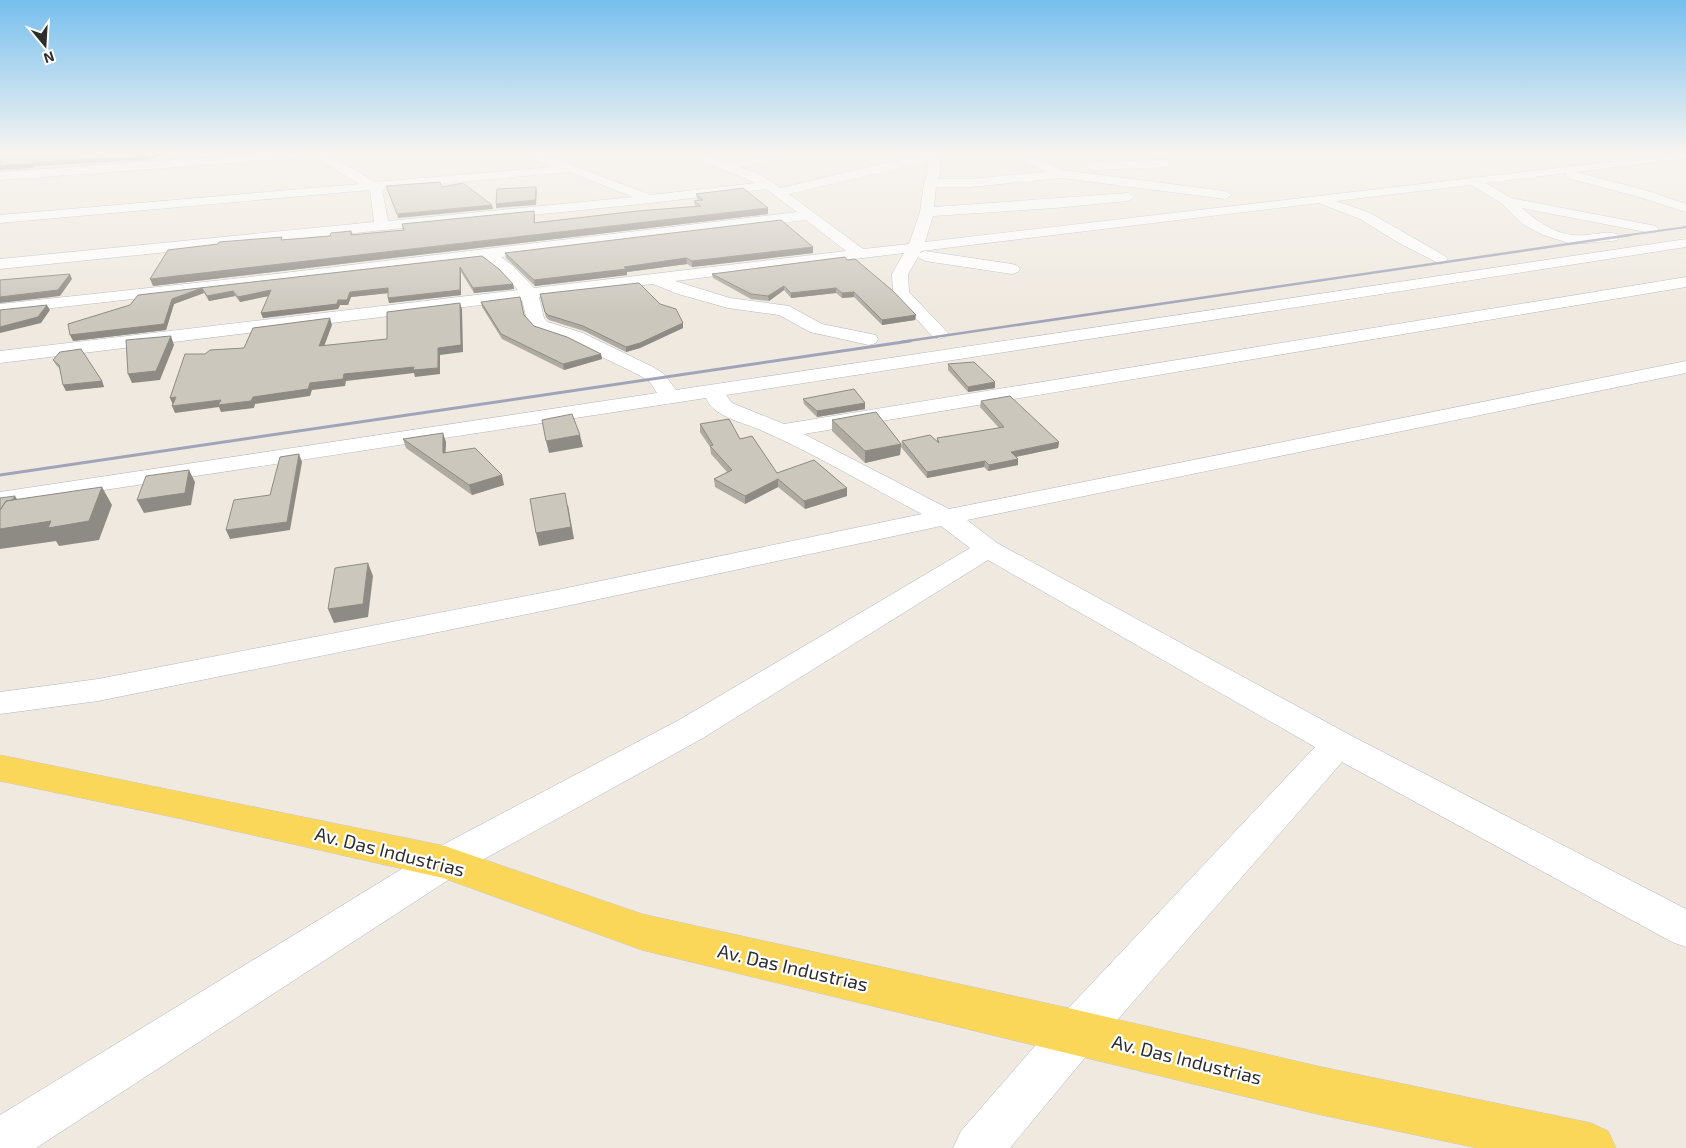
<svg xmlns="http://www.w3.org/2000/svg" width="1686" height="1148" font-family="'Exo 2',sans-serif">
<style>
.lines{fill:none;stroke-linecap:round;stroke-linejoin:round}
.minor-casing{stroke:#b3b5c1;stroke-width:1}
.major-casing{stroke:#c8c8c8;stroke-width:1}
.minor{fill:#fff;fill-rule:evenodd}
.major{fill:#fbd759;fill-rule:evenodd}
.rail-far2{stroke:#a1a4b9;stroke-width:2}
.rail-far1{stroke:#a1a4b9;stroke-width:2.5}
.rail{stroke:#a1a4b9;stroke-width:3}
.wall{fill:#afaba3}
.shaded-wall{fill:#8e8b84}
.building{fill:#cbc7bd;stroke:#8e8b84}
.labels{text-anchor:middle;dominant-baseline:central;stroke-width:4.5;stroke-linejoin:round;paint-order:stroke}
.near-street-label{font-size:19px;fill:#2d2d2d;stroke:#fff}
</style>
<rect width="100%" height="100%" fill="#efe9df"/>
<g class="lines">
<g class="minor-casing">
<path id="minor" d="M275 153H326L375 182 554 167 525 155 523 153H539L651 195 756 183 688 155 686 153H702L728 162 776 153H797L795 155 740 167 759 174 781 188 928 153H940V172L938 179H970L1046 172 1026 161 1005 155 1003 153H1021L1034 157 1062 170 1225 191 1232 195 1225 199 1062 178 970 187H936L934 207 1128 193 1135 197 1128 201 1055 208 933 216 925 242 1686 153V158L1575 172 1645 190 1686 204V212L1635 196 1568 178 1566 175 1567 173 1486 183 1511 198 1651 225 1656 226 1658 229 1656 232 1651 233 1522 208C1535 220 1555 234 1574 235 1588 237 1603 230 1617 234L1619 237 1617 240 1612 241 1572 244 1543 235 1524 225 1501 203 1471 185 1336 201 1370 213 1445 256 1448 259 1445 262 1440 264 1399 243 1360 219 1319 203 921 251 920 253 925 251 1012 264 1018 266 1020 269 1018 272 1012 274 925 261 918 257 908 274 909 292 948 333 945 337 939 339 933 337 893 293 892 274 904 253 675 281 730 298 789 306 822 324 876 335 878 339 876 343 869 345 810 332 779 315 728 308 678 294 653 284 539 297 544 318 548 322 583 333 653 367 664 374 676 390 1686 239V247L726 395 732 403 784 424 1686 277V287L804 434 949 509 1686 361V373L967 520 997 543 1350 735 1686 909V947L1672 942 1342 762 1093 1048 1010 1148H953L961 1131 1061 1016 1315 747 988 560 703 738 459 873 36 1148H0V1115L431 851 679 720 970 548 941 526 557 608 98 701 0 714V692L98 679 557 590 922 514C868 486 814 453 758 429 741 422 713 416 706 398L0 506V492L657 393 650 382 639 375 569 341 536 330 527 320 522 300 0 363V351L518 290 501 272 484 259 0 314V304L241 278 797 212 766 189 651 203 0 269V259L374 222 370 190 0 223V215L359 184 316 157 0 180V172ZM928 161V172L924 183 920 212 909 244 863 249 789 194ZM570 172 633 197 388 221 382 189ZM806 220 846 251 534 288 513 266 501 257Z
M1165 160 1171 164 1169 167 1092 170 1086 166 1092 162Z"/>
</g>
<g class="major-casing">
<path id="major" d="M0 755 445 846 642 914 1077 1010 1317 1066 1591 1123 1608 1131 1616 1148H1477L1317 1114 642 950 443 878 173 817 0 781Z"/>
</g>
<use href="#minor" class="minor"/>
<use href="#major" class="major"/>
<path class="rail-far2" d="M1622 236 1686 227"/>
<path class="rail-far1" d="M901 342 1630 235"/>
<path class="rail" d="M0 475 910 341"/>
</g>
<path class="wall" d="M696 194 768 208V214L153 286 218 244 283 240 330 236 351 231 353 235 403 230 402 224 534 211 535 217V222L695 207 694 201 698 200 697 199Z
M813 247V253L692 267 687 264 627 272V275L535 286 506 258 505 253Z
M482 256 513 284 514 289 474 293 461 272V295L389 303 388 298V293L351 297 348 305H340L338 309 263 318 261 313 269 296 240 302 235 296 209 301 204 293 174 304 166 330 73 341 130 305 138 295Z
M847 260 916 315 915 320 882 325 854 297 842 298 836 293 791 298 784 290 769 301 751 299 713 278 712 274Z
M540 294 660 304 683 323V328L640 348 626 352 584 331 549 320 546 317Z
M481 302 524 315 534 326 601 354 602 359 564 370 502 339 482 307Z
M53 360 102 381 104 387 66 391 63 385 60 369 56 365Z
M948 364 995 388 968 392 948 370Z
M803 399 865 403V409L817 417 804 404Z
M981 401 1059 442 1058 448 1016 457 1018 459V465L988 471 984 467 927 478 901 447 902 441H937V438L999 428 980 407Z
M832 420 901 444 900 455 865 463 832 431Z
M700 424 740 439 777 473 847 488V496L805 509 778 487 745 504 715 487 714 479 727 472 711 454 710 447 700 432Z
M403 439 446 442 445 452 504 485 472 495 406 448Z"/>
<path class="shaded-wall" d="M156 153H167L148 160 35 166 32 168 0 170V166L33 162Z
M192 153H206L193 155Z
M223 153H252L224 155Z
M536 187 537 191 536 205 496 208V204Z
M492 205 493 209 398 218 397 214Z
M768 208V214L153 286 150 279Z
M534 211 535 217V228L534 223Z
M813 247V253L692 267V261Z
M686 258 687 264 627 272V275L535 286 534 280Z
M460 267 461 272V295L389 303 388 298Z
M70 274 72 279 60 296 0 303V297Z
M513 284 514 289 474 293 473 288Z
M784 286V290L769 301 768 296Z
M202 288 204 293 174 304 166 330 73 341 70 335Z
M388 288 389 293 351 297 348 305H340L338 309 263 318 261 313 338 300 350 292Z
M836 288V293L791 298V293Z
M271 290 273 295 240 302 238 297Z
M233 291 235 296 209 301 207 296Z
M854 292V297L842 298V293Z
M460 303 462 309 463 352 440 355V374L415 377 414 373 346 381 345 386 312 390 310 396 255 404 254 408 221 412 219 407 175 413 172 406 221 400 253 397 310 383 438 348Z
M47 305 50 310 41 323 0 333V327Z
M916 315 915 320 882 325V320Z
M330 318 332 325 322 352 319 346Z
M683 323V328L640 348 626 352V347Z
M171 336 174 345 160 380 132 383 128 374Z
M601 354 602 359 564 370 563 364Z
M102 381 104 387 66 391 63 385Z
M995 382V388L968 392V387Z
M176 397 173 405 170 398Z
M865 403V409L817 417V411Z
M443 433 446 442 445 462 443 453Z
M580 435 583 447 549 453 546 441Z
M1059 442 1058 448 1010 458 1011 452Z
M901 444 900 455 865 463V451Z
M299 454 302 462 290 530 230 539 226 530 287 522Z
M1018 459V465L988 471 989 465Z
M985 461 984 467 927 478V472Z
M189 470 195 482 191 505 144 513 137 500Z
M502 475 504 485 472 495 469 485Z
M778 479V487L745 504V496Z
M102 487 112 505 99 540 59 546 56 541 0 549V517L15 496 23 508Z
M847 488V496L805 509 804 501Z
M568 505 574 539 539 546 536 533Z
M368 563 373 576 368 617 334 623 328 609Z"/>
<path class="building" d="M0 153H156L146 156 33 162 30 164 0 166Z
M440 182 442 187 463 183 492 205 397 214 386 186Z
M536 187 535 200 496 204 497 189Z
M743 188 768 208 150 279 168 250 218 244 219 242 282 237 281 240 330 236 331 233 351 231V235L404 230 402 224 534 211V223L637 211 701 206 694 201 703 200 696 194Z
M781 220 813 247 692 261 686 258 624 267 626 269 534 280 505 253Z
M482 256 499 269 513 284 473 288 460 267V290L388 298V288L350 292 347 300H338L337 304 261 313 271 290 238 297 233 291 207 296 202 288 172 299 164 324 70 335 68 324 130 305 138 295Z
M845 257 847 260 855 259 893 291 916 315 882 320 854 292 842 293 836 288 791 293 784 286 768 296 751 294 712 274Z
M70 274 58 290 0 297V280Z
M639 283 660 304 676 309 683 323 640 343 626 347 583 326 548 315 545 312 540 294Z
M520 297 524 315 534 326 567 337 601 354 563 364 501 334 481 302Z
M460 303 461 345 438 348V368L413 370 414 367 344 374 343 379 310 383 308 389 253 397 251 401 218 405 221 400 172 406 176 397 170 398 185 354H205L210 350 244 348 253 328 330 318 319 346 387 339V312Z
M47 305 38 317 0 327V310Z
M171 336 156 371 128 374 126 340Z
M81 349 102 381 63 385 59 365 53 360 60 352Z
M974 362 995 382 968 387 948 364Z
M854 389 865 403 817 411 803 399Z
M1010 396 1059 442 1011 452 1018 459 989 465 985 461 927 472 902 441 930 435 939 443 937 438 1004 427 981 401Z
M876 412 901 444 865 451 832 420Z
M572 414 580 435 546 441 542 420Z
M729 419 740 439 752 436 777 473 814 460 847 488 804 501 778 479 745 496 714 479 732 470 710 446 713 445 700 424Z
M443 433V453L475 448 502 475 469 485 403 439Z
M299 454 287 522 226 530 234 500 270 495 280 457Z
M189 470 185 493 137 500 146 476Z
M102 487 89 521 48 528 51 521 0 529V510L6 501Z
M565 493 571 527 536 533 530 499Z
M15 496 12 500 6 501 0 510V498Z
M368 563 363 604 328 609 335 568Z"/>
<linearGradient id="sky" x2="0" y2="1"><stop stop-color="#76bfee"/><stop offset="0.49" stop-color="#f8f5f1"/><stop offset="1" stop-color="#f8f5f1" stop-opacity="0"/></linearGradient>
<rect width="1686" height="313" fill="url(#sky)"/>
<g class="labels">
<g class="near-street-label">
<text transform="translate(390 851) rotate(14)">Av. Das Industrias</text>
<text transform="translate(793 967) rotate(13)">Av. Das Industrias</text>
<text transform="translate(1187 1059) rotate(14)">Av. Das Industrias</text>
</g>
</g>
<g transform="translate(45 45) rotate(162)" stroke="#ffffff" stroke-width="4" paint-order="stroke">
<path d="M0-4L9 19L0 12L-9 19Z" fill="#2d2d2d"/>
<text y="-8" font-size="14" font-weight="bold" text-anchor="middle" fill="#2d2d2d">N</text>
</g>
</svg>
